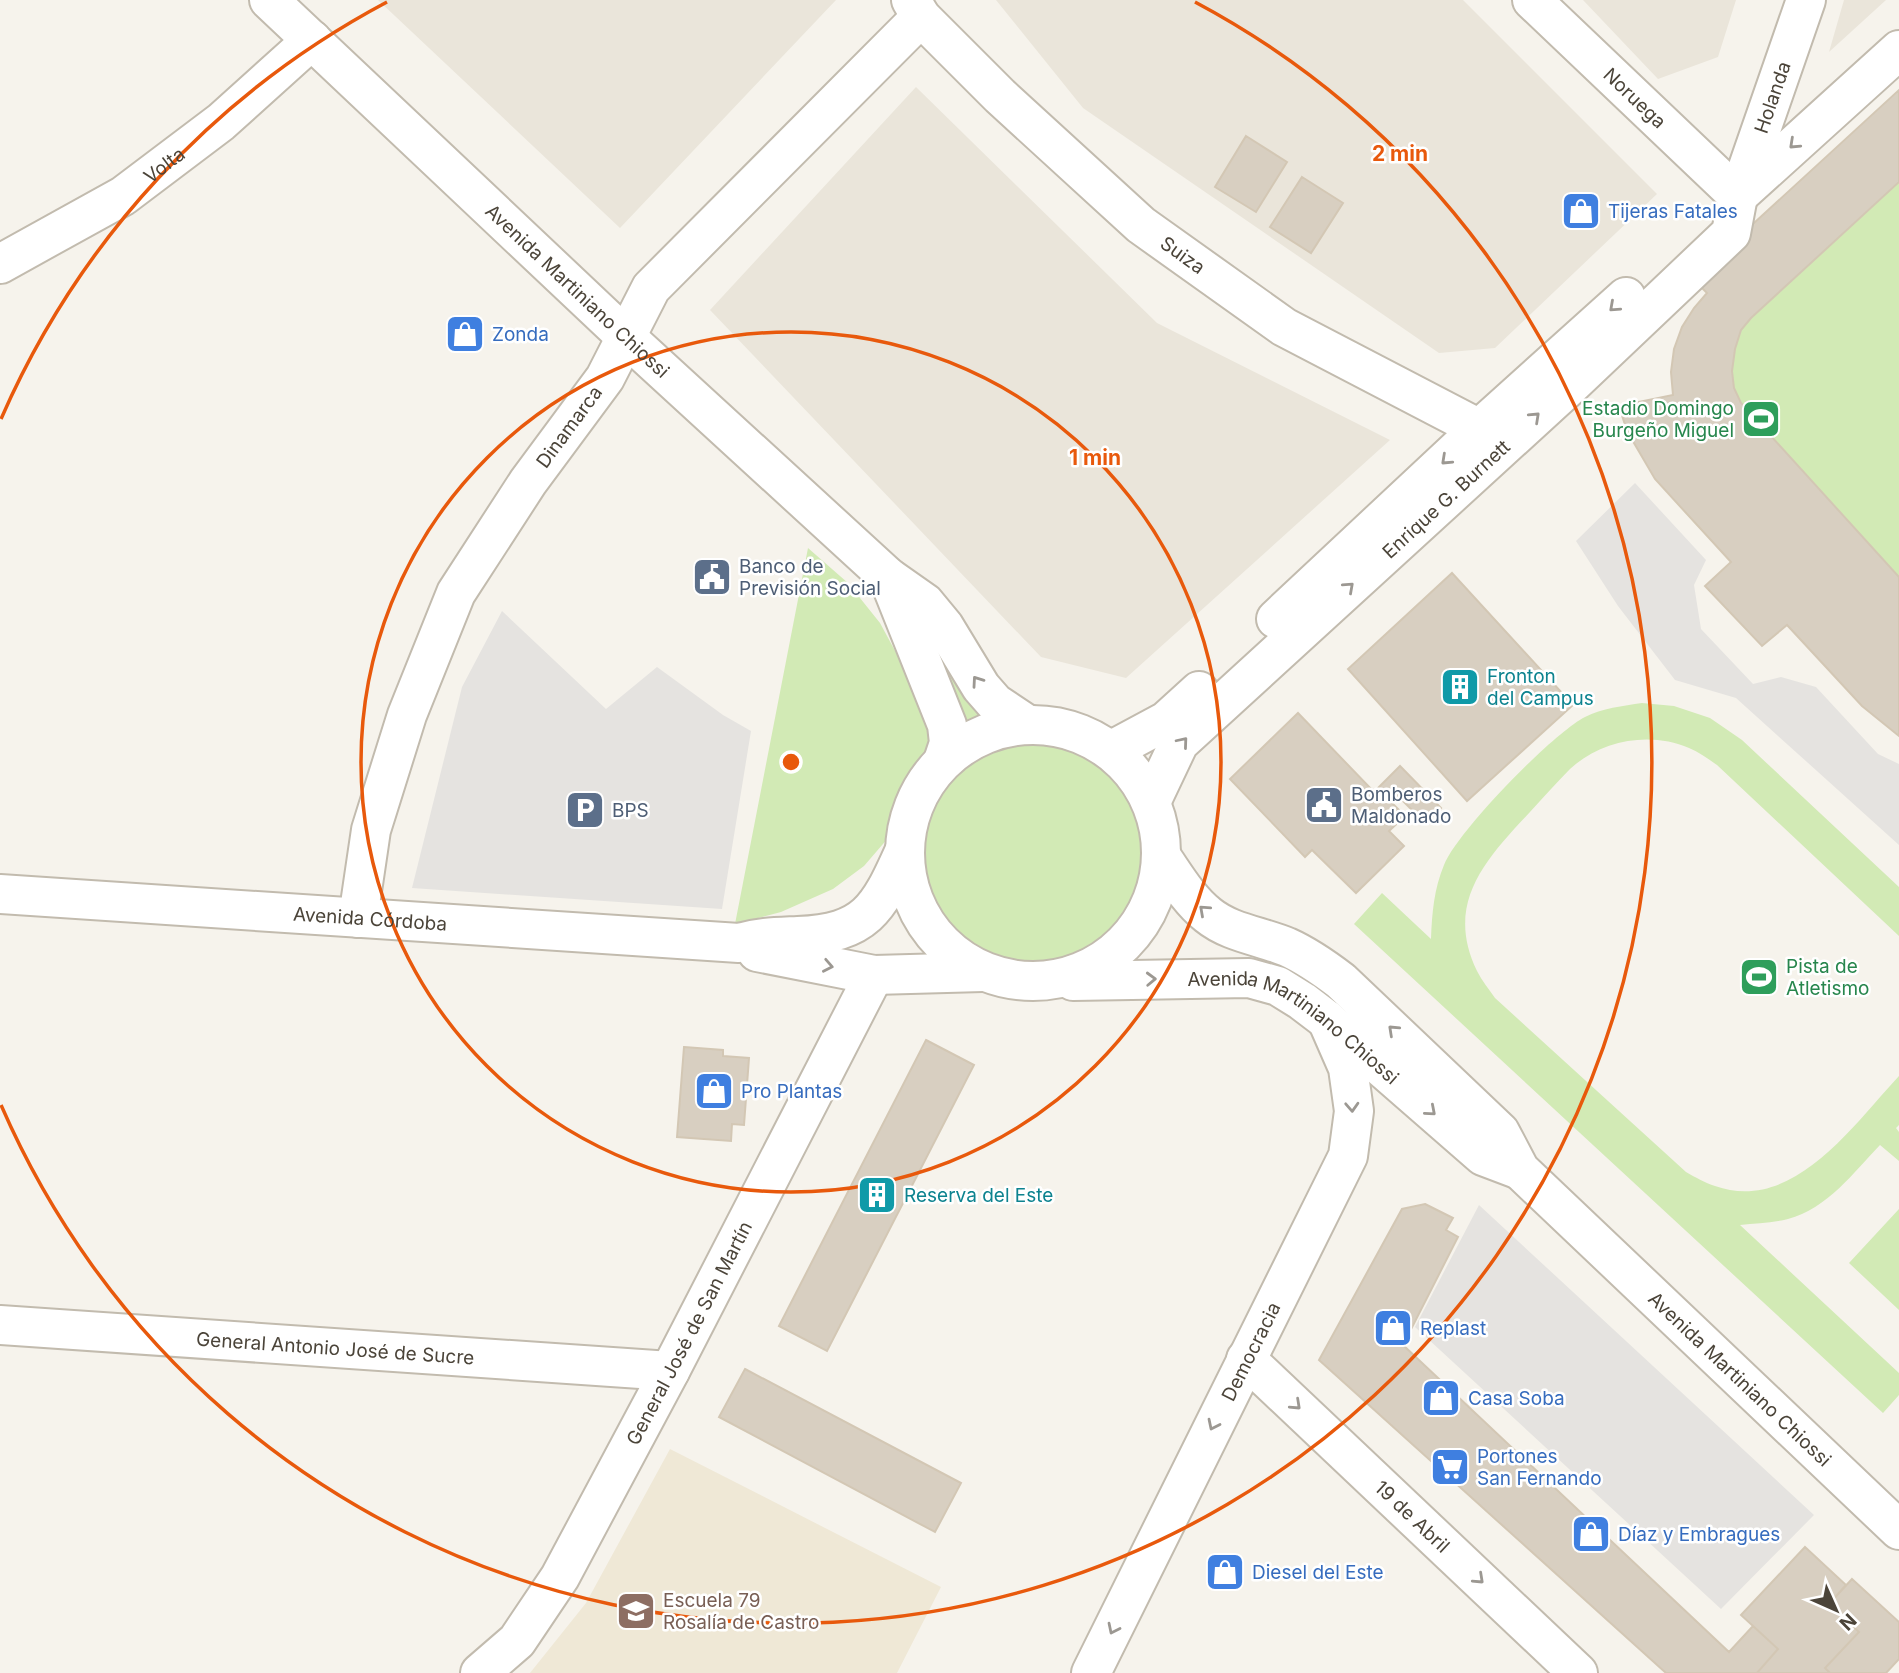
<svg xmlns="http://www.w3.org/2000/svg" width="1899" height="1673" font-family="Inter,sans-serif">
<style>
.residential{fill:#eae5da}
.education{fill:#efe8d6}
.green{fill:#d2eab5}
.parking{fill:#e5e3e0}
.building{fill:#d8cfc1;stroke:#d3c7b4;stroke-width:2}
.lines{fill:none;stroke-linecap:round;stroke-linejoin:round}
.minor-casing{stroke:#c2bbae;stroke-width:42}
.minor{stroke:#fff;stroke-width:38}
.oneway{stroke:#9c9892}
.ring{fill:none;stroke:#e8590c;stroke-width:3.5}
.labels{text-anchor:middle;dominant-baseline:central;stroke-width:5;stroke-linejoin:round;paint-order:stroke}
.street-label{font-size:19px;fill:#4b4439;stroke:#fff}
.shop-label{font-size:19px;fill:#366cbe;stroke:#fff;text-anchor:start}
.leisure-label{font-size:19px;fill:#27864d;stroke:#fff;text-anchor:end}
.service-label{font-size:19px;fill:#4e5e75;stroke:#fff;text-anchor:start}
.culture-label{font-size:19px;fill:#0d838f;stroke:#fff;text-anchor:start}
.education-label{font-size:19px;fill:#785e54;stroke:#fff;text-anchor:start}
.centre{fill:#e8590c;stroke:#fff;stroke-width:3.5}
.ring-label{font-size:21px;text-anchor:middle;font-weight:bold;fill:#e8590c;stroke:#fff;stroke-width:5;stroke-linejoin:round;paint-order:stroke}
</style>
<rect width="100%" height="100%" fill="#f6f3ec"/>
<path class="residential" d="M378 0H836L620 228Z
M996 0H1463L1657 194 1495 348 1439 353 1083 108Z
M1583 0H1736L1718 57 1658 79Z
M1844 0H1886L1829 52Z
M916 87 1157 323 1390 440 1126 678 1041 657 710 310Z"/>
<path class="education" d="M670 1449 941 1587 897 1673H530L586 1603Z"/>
<path class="green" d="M1899 90V736L1862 706 1787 625 1762 646 1705 586 1731 562C1686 513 1639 471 1619 406L1673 395C1669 352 1679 325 1707 293L1693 279Z
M808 548 848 583 880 623 906 671 932 726 931 750 907 784 889 837 864 866 833 889 781 912 735 924Z
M922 623 984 717 973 725 967 724 963 720Z
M1642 703 1674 706 1710 718 1742 740 1899 887V936L1717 765C1708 759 1699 752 1689 748 1650 731 1601 740 1570 769 1556 783 1543 798 1530 812 1486 859 1444 903 1477 971 1482 981 1489 989 1495 998L1686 1172C1695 1177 1705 1183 1715 1186 1793 1214 1854 1124 1899 1076V1125L1896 1128 1899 1132V1161L1880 1145C1854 1172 1827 1209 1788 1219 1772 1223 1756 1223 1740 1225L1899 1373V1395L1883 1413 1354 924 1382 893 1431 939C1432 913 1434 889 1444 865 1457 832 1552 734 1585 717 1602 708 1623 706 1642 703Z
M905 853a128 128 0 1 1 256 0a128 128 0 1 1-256 0Z
M1899 1209V1310L1849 1263Z"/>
<path class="parking" d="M1635 483 1706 560 1694 585 1701 629 1753 684 1781 677 1816 687 1878 754 1899 764V845L1736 698 1675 680 1618 606 1576 541Z
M502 611 606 709 657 667 723 715 751 731 722 909 412 888 462 687Z
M1479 1205 1814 1515 1721 1609 1415 1327Z"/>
<path class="building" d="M1899 90V182L1751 318 1741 330 1735 349 1732 371 1734 388 1741 403 1899 577V736L1862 706 1787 625 1762 646 1705 586 1731 562 1655 479 1627 431 1619 406 1673 395 1671 372 1674 349 1682 327 1694 308 1707 293 1693 279Z
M1246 136 1287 162 1256 212 1215 187Z
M1302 177 1343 203 1311 253 1270 227Z
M1452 573 1573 705 1467 801 1348 669Z
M1298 713 1374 792 1400 766 1441 808 1425 823 1397 795 1391 802 1405 816 1389 831 1404 846 1356 893 1312 850 1305 857 1230 779Z
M926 1040 974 1065 827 1351 779 1326Z
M684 1047 723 1050V1056L749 1058 744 1125 732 1124 731 1141 677 1137Z
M1425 1204 1453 1218 1446 1230 1458 1237 1403 1345 1729 1652 1753 1626 1778 1649 1757 1673H1666L1319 1360 1402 1209Z
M745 1369 961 1483 935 1532 719 1417Z
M1805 1547 1846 1585 1829 1604 1859 1632 1825 1668 1830 1673H1757L1778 1649 1741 1615Z
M1852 1579 1899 1622V1659L1886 1673H1830L1825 1668 1859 1632 1829 1604Z"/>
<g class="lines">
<g class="minor-casing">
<g id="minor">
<path id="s1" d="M269 0 626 337 888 577 925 603 944 626 981 687 995 703 1028 725"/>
<path id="s2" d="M911 0 921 17 1000 96 1141 225 1284 327 1499 439"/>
<path id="s3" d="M1532 0 1738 196"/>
<path d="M1741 193 1899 50"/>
<path id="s4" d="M0 264 123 196 221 122 312 40"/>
<path d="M888 577 947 725 949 743 943 761"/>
<path d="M1276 619 1479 429 1626 297"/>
<circle cx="1033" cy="853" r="128"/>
<path d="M1112 750 1166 721 1199 691"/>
<path id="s5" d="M1151 802 1179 743 1574 382 1731 233 1738 196 1806 0"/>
<path id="s6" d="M1161 856C1175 876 1188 899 1208 915 1230 933 1261 936 1287 947 1307 956 1324 968 1341 981L1500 1132 1520 1170 1899 1530"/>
<path id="s7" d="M0 894 739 943C760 937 777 937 798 936 866 933 878 910 904 852"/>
<path id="s8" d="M358 918 371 830 407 715 456 593 528 482 605 378 651 288 921 17"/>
<path d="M757 952 874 975 983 972"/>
<path id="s9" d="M1073 981 1249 978 1278 986 1302 1001 1327 1020 1483 1156 1520 1170"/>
<path id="s10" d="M0 1325 670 1371"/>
<path id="s11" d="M1246 1359 1578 1673"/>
<path id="s12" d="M480 1673 517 1641 560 1577 670 1371 874 975"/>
<path id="s13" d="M1091 1673 1348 1156 1354 1111 1348 1068 1327 1020"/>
</g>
</g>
<use href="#minor" class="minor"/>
</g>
<defs><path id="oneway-chevron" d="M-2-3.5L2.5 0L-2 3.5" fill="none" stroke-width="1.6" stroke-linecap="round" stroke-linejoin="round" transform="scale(1.75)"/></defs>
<g class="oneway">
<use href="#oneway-chevron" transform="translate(1794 144) rotate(137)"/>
<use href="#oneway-chevron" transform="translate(1614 307) rotate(138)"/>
<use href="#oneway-chevron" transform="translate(1535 417) rotate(-43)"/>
<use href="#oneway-chevron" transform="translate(1446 460) rotate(137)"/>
<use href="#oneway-chevron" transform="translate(1349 587) rotate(-42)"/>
<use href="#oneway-chevron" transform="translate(977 681) rotate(-125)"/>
<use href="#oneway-chevron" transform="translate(1183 742) rotate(-50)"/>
<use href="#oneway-chevron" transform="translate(1204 910) rotate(-138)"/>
<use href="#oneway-chevron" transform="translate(828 966) rotate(11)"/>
<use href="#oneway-chevron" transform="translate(1151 979) rotate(-2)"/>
<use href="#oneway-chevron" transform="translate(1393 1030) rotate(-137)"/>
<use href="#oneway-chevron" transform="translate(1352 1107) rotate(87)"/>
<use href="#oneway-chevron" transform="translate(1431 1111) rotate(41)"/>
<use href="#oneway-chevron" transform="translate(1296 1405) rotate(43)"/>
<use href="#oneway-chevron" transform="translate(1213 1425) rotate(116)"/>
<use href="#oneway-chevron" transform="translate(1479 1579) rotate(43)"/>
<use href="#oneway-chevron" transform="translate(1113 1629) rotate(116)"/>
</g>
<g class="ring">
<circle cx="791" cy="762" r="430"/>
<path d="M1 419A861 861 0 0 1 387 2M1195 2A861 861 0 1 1 1 1105"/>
</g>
<defs>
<g id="shop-square" transform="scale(2.0125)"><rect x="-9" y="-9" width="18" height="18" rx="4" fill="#3f7fe0" stroke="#fff"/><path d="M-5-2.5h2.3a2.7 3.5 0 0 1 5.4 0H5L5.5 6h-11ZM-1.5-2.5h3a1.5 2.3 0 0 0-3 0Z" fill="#fff"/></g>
<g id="stadium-square" transform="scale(2.0125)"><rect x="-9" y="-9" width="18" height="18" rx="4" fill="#2e9e5b" stroke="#fff"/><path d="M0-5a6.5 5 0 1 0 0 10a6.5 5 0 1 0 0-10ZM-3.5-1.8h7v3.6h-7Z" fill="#fff"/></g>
<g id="civic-square" transform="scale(2.0125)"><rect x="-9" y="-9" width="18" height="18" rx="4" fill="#5c6f8a" stroke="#fff"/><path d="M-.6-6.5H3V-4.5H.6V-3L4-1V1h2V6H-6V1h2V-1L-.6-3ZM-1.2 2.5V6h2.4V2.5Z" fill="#fff"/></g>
<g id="building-square" transform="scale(2.0125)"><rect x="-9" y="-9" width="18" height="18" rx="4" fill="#0f9aa8" stroke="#fff"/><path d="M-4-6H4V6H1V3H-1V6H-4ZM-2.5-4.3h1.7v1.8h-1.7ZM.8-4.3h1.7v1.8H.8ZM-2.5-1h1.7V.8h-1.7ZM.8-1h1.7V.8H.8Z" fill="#fff"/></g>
<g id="parking-square" transform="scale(2.0125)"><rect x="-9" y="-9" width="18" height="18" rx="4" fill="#5c6f8a" stroke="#fff"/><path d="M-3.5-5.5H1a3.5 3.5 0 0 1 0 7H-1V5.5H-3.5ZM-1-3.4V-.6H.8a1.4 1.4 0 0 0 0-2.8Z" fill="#fff"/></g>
<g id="supermarket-square" transform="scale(2.0125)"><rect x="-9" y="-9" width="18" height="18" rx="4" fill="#3f7fe0" stroke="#fff"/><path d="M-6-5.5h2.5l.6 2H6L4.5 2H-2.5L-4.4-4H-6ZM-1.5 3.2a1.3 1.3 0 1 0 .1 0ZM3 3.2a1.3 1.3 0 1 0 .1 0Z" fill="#fff"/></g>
<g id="school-square" transform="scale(2.0125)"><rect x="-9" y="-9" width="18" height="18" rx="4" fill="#8d6e63" stroke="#fff"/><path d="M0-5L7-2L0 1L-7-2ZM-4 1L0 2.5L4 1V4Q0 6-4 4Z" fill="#fff"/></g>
</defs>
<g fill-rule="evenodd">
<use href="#shop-square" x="1581" y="211"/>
<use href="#shop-square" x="465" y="334"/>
<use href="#stadium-square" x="1761" y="419"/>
<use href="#civic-square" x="712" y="577"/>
<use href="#building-square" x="1460" y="687"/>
<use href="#civic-square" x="1324" y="805"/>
<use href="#parking-square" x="585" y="810"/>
<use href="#stadium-square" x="1759" y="977"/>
<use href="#shop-square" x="714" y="1091"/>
<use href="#building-square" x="877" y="1195"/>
<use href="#shop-square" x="1393" y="1328"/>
<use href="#shop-square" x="1441" y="1398"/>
<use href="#supermarket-square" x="1450" y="1467"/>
<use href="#shop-square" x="1591" y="1534"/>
<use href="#shop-square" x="1225" y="1572"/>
<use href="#school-square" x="636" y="1611"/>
</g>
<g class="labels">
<g class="street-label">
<text stroke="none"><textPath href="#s3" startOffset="142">Noruega</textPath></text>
<text stroke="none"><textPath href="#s5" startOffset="959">Holanda</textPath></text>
<text stroke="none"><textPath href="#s4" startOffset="192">Volta</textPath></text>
<text stroke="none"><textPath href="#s2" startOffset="374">Suiza</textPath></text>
<text stroke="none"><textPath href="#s1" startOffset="424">Avenida Martiniano Chiossi</textPath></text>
<text stroke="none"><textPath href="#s8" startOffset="542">Dinamarca</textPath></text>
<text stroke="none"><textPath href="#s5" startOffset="427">Enrique G. Burnett</textPath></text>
<text stroke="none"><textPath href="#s7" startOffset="371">Avenida Córdoba</textPath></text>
<text stroke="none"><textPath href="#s9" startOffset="236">Avenida Martiniano Chiossi</textPath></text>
<text stroke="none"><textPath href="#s12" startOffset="402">General José de San Martín</textPath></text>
<text stroke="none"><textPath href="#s10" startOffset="336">General Antonio José de Sucre</textPath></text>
<text stroke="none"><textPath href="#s13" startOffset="359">Democracia</textPath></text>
<text stroke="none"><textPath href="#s6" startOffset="791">Avenida Martiniano Chiossi</textPath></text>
<text stroke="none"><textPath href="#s11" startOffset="229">19 de Abril</textPath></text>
</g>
<g class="shop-label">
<text x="1608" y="211">Tijeras Fatales</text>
<text x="492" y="334">Zonda</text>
<text x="741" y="1091">Pro Plantas</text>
<text x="1420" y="1328">Replast</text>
<text x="1468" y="1398">Casa Soba</text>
<text x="1477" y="1456">Portones<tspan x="1477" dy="22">San Fernando</tspan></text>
<text x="1618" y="1534">Díaz y Embragues</text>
<text x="1252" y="1572">Diesel del Este</text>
</g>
<g class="leisure-label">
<text x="1734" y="408">Estadio Domingo<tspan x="1734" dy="22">Burgeño Miguel</tspan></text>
<text x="1786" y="966" text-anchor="start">Pista de<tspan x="1786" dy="22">Atletismo</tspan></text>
</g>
<g class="service-label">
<text x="739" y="566">Banco de<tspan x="739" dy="22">Previsión Social</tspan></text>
<text x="1351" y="794">Bomberos<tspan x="1351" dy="22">Maldonado</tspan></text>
<text x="612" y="810">BPS</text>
</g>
<g class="culture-label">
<text x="1487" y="676">Fronton<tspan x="1487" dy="22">del Campus</tspan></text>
<text x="904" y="1195">Reserva del Este</text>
</g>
<g class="education-label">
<text x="663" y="1600">Escuela 79<tspan x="663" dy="22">Rosalía de Castro</tspan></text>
</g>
</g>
<circle cx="791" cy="762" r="10" class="centre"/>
<g class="ring-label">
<text x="1400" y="161">2 min</text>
<text x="1095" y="465">1 min</text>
</g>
<g transform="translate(1836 1610) rotate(135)" stroke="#ffffff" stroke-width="5" paint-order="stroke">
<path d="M0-5L12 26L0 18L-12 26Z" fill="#4b4439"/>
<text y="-10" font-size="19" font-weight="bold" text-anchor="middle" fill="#4b4439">N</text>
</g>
</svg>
